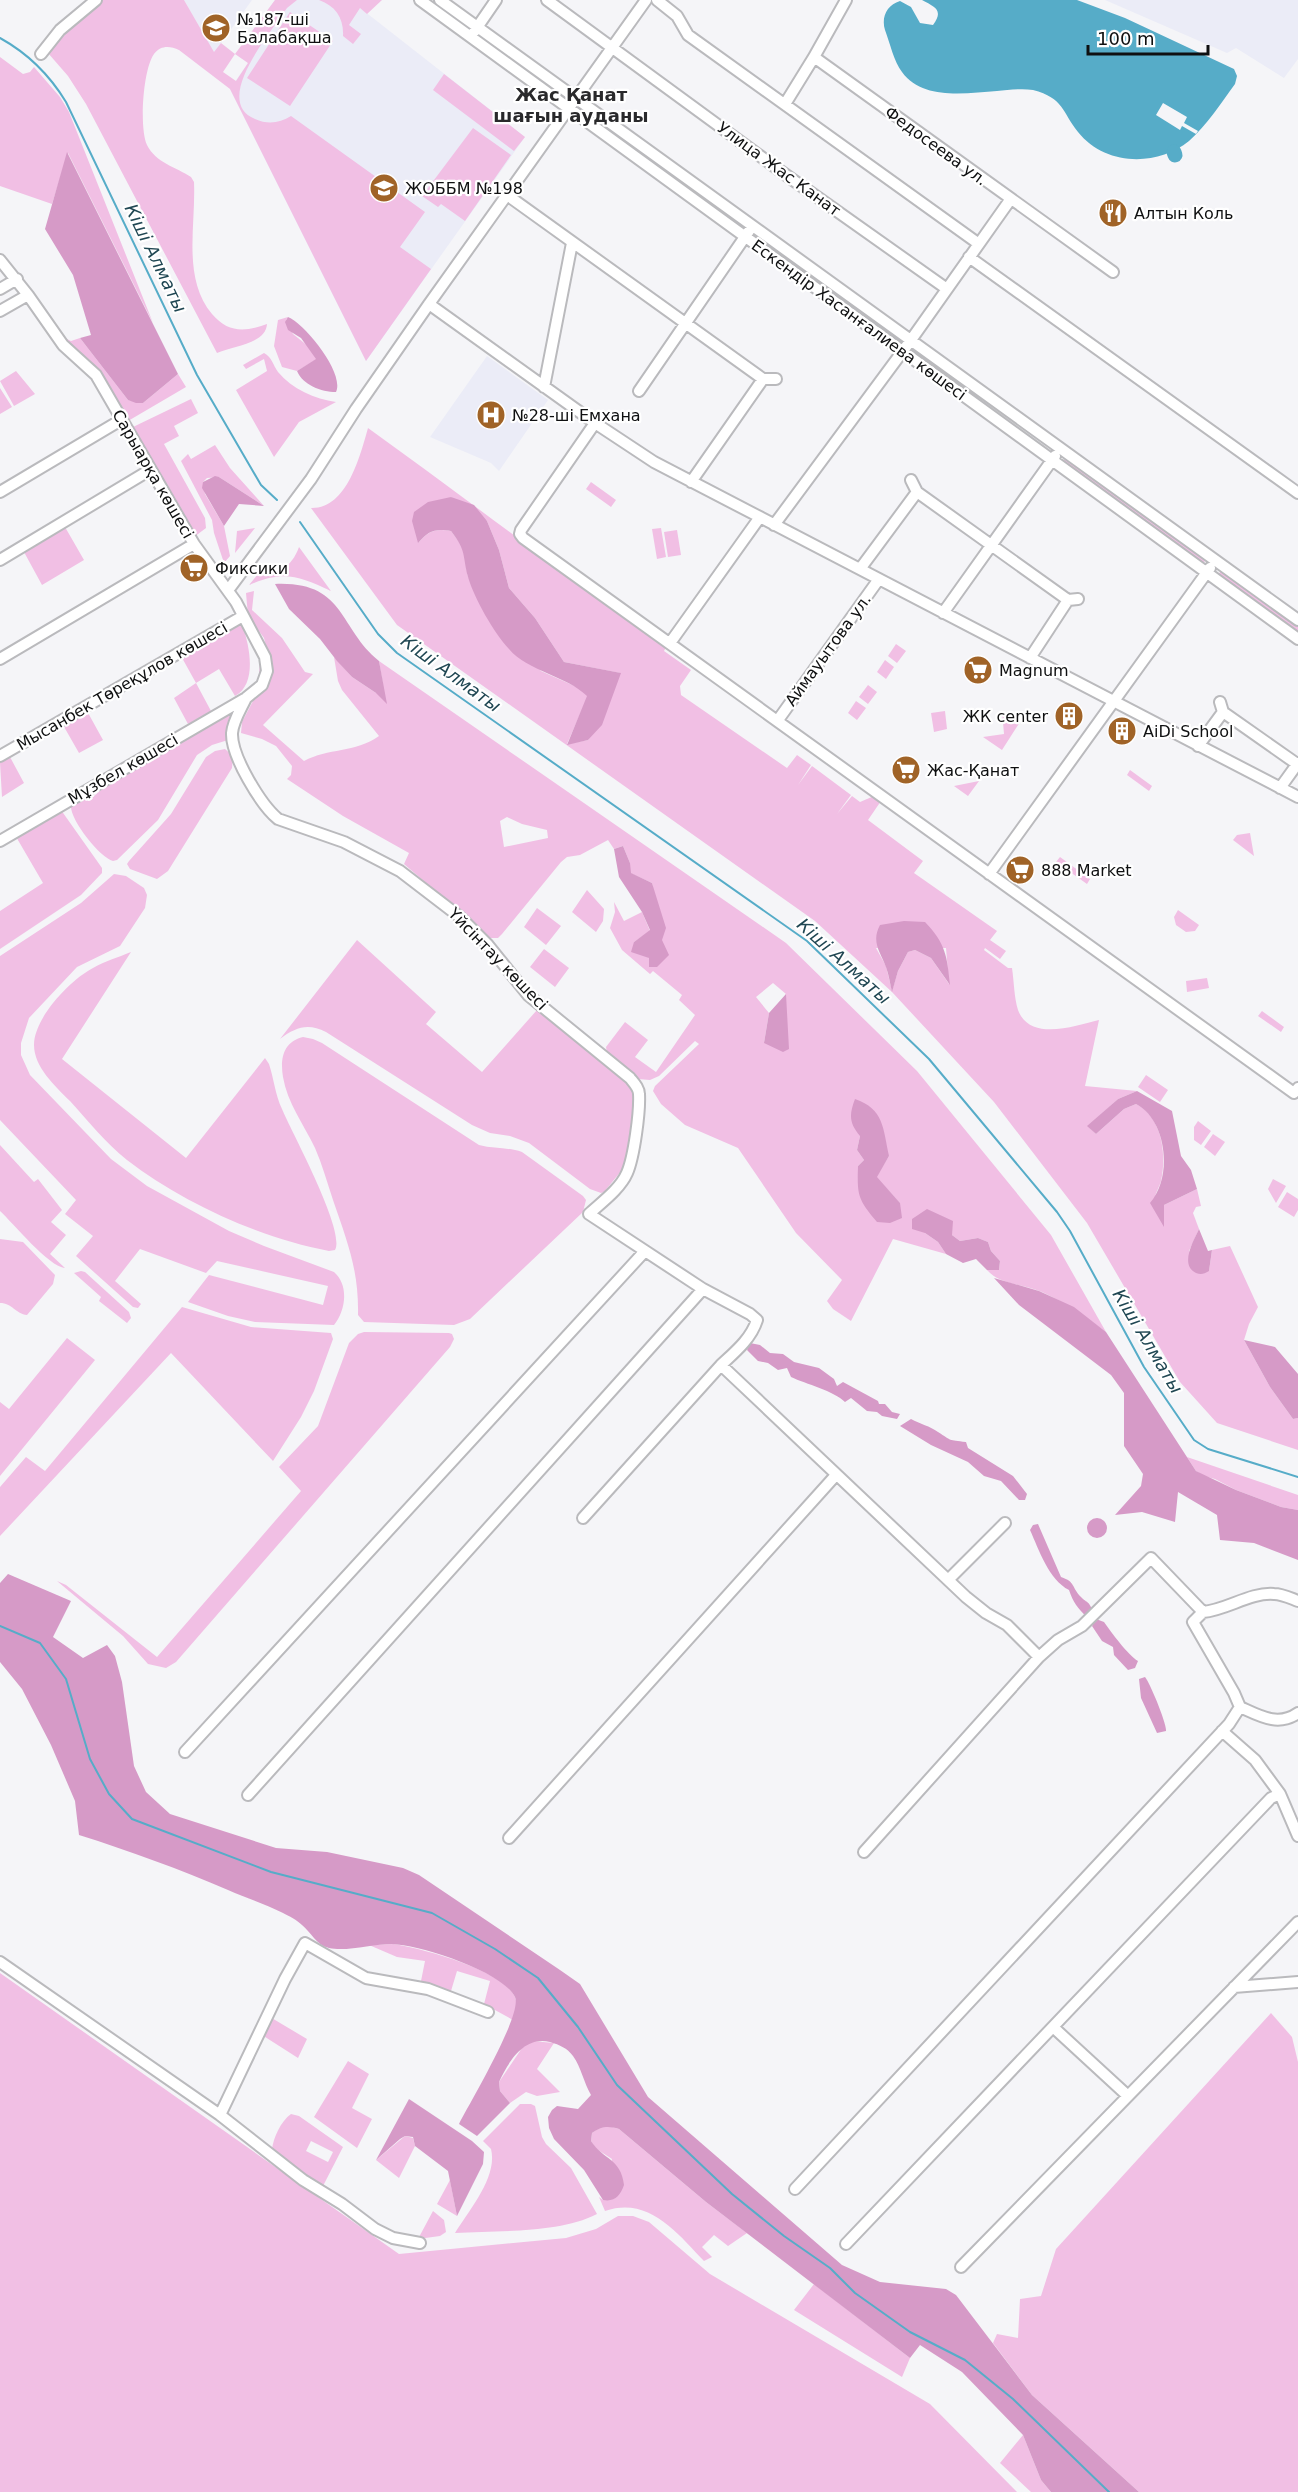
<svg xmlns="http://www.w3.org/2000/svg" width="1298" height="2492" font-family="'DejaVu Sans',sans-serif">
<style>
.built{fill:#ebecf7}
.green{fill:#f1bfe4;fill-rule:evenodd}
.forest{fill:#d69ac7}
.water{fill:#56acc8}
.pier{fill:#f5f5f8}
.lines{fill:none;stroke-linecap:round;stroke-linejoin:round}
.stream{stroke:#56acc8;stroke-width:2}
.river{stroke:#56acc8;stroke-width:15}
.minor-casing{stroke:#bababd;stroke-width:14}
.minor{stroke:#fff;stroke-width:10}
.labels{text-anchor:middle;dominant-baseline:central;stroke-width:4.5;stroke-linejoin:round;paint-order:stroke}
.poi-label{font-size:16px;fill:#0f1011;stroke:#fff;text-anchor:start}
.street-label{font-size:16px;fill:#0f1011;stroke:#fff}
.neighbourhood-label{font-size:18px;font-weight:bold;fill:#29292b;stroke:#fff}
.water-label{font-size:18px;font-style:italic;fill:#204753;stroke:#fff}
</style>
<rect width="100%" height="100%" fill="#f5f5f8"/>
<path class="built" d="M184 0H252L214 53Z
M275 0H350L525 137 366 361 230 89 248 63 236 54Z
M1105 0H1298V59L1284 78 1236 48 1227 53Z
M487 356 548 400 499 471 491 463 430 437Z"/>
<path class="green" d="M103 0H184L214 52 221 43 235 54 275 0H297L287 8C272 31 211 101 255 119 268 125 280 123 291 116L425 212 400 247 431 269 366 361 230 89 179 50C170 46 161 45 154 54 143 69 139 128 147 145 156 163 176 167 191 177L194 182C196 226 182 278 212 314 228 333 245 332 267 324 266 344 232 346 217 353L86 104 68 76 48 53 73 26ZM235 54 248 63 236 81 223 72Z
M319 0H382L367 14 360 8 349 25 361 34 353 44 343 36C344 19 336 6 319 0Z
M290 12 333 41 290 106 247 78Z
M485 37 559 89 555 95 482 41Z
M0 57 23 74 30 72 34 67 60 97 69 112 153 323 68 153 52 204 0 186Z
M444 74 525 137 514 151 433 90Z
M473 128 511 155 465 221 441 204 438 207 422 196Z
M288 317 286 320 293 334 308 346 317 359 297 371 282 367 274 346 278 320Z
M61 336 71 341 80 338 128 400 143 403 178 374 186 387 128 421 99 372Z
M264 353C272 357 273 365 278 372 292 389 315 399 336 402L299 422 274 457 236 390 267 371 264 359 246 369 243 365Z
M16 371 35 394 14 406 0 381Z
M0 388 12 407 0 414Z
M191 399 198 413 174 426 179 436 164 444 205 518 206 528 194 537 133 427Z
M368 428C468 500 566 575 666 647L664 651 691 670 680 686 681 695 787 768 797 755 811 765 798 785 812 766 851 795 837 814 852 796 860 802 874 796 881 801 868 820 923 861 914 873 997 931 990 940 1006 951 1000 959 985 948 984 950 1008 968H1012C1014 981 1014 997 1018 1010 1030 1042 1075 1026 1099 1020L1085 1086 1137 1091 1118 1099 1088 1126 1096 1134 1124 1109 1136 1104C1162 1117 1167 1154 1161 1181 1160 1186 1155 1193 1155 1199 1156 1207 1161 1218 1164 1226V1205L1197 1189 1201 1206 1196 1207 1193 1213 1199 1229 1189 1251 1209 1271 1212 1250 1230 1246 1258 1307 1249 1324 1244 1340 1270 1387 1293 1419 1298 1418V1450L1217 1423 1180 1382 1087 1223 994 1102 892 992 815 921 397 625 311 508C347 509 360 456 368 428ZM451 497 487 521 499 550 509 588 535 618 564 662 620 673 588 740 567 744 588 696 579 688 541 671 468 577 463 547 451 531C436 528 428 531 418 543ZM876 948H946L949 984 931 958 915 950 908 952 898 971 892 991 886 966Z
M215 445 230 468 264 506 219 477 207 478 203 482 205 494 224 526 230 556 224 563 214 533 212 520 181 461 188 454 191 459Z
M1065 459 1206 560 1201 565 1061 465Z
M591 482 616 500 611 507 586 489Z
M65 527 84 560 42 585 24 552Z
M255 528 235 553 237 531Z
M661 528 666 557 657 559 652 529Z
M677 530 681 555 668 557 664 532Z
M299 547 331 591C298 576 284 570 249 585L258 574C279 571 291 569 299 547Z
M1221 571 1298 626V634L1217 576Z
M254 591 252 610 282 638 305 672 313 674 263 725 304 761C328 748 355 753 379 736L342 690 338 681 334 657 352 677 376 693 383 685 379 661 786 943 917 1071 1051 1235 1106 1332C1085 1316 1066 1303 1042 1292 1024 1284 1000 1285 987 1270H999L1000 1261 991 1251 988 1242 978 1238 960 1241 952 1235 925 1233 938 1242 946 1254 893 1239 851 1321 833 1309 827 1301 842 1280 796 1233 738 1148 685 1125 661 1104 653 1091 655 1086 699 1044 695 1041 659 1076 650 1080 638 1079 607 1053 606 1047 625 1022 648 1040 635 1057 656 1072 695 1015 679 1000 682 995 653 971 650 974 622 950 610 928 615 912 614 902 624 921 642 912 650 931 634 942 649 958V967L662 940 652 883 630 873V863L623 846 614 849 608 840 580 855 567 857 561 862 502 934 498 938H490L404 864 409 853 343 816 287 779 291 775 292 766 276 746 262 739 241 733 242 722 254 699 258 684 260 662 266 646 264 638 248 616 246 593ZM507 817 522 824 547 830 548 838 504 847 500 821ZM773 983 786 994 764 1043 769 1013 756 997ZM860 1136 889 1156 876 1177 900 1203 858 1166 864 1160 857 1150Z
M238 625 243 627C250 648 257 684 235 696L219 669 196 683 211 711 188 724 174 698 196 683 181 656Z
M896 644 906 651 897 663 888 656Z
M885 660 894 667 886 679 877 672Z
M868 685 877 692 868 704 859 697Z
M856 701 866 708 857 720 848 713Z
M87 711 103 740 79 753 63 725Z
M945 711 947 729 934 732 931 713Z
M1002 711 1020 722 1002 750 983 737 1004 734Z
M229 712 232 715 228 740 212 745 197 755 158 820 117 860 113 861C100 858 69 819 71 805L79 800 93 797 112 780Z
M225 749 233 756 232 768 168 871 157 879 130 869 127 864 129 861 171 814 206 757 215 751Z
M10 757 24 783 2 797 0 763Z
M1130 770 1152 786 1149 791 1127 775Z
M979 781 968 796 954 786Z
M61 810 102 868V873L81 895 0 949V911L43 883 15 835Z
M1250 833 1254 856 1233 840 1237 835Z
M1060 857 1090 879 1087 884 1056 862Z
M114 874 126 876 144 888 147 895 145 908 120 946 77 967 29 1018 21 1043V1055L30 1075 111 1159 147 1186 229 1231 264 1246 334 1272C349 1285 346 1310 334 1325L255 1322 228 1316 188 1302 209 1275 323 1305 328 1286 217 1261 206 1273 140 1249 115 1281 141 1304 138 1308 133 1307 76 1256 93 1236 65 1214 76 1200 0 1120V956L81 903Z
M587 890 604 909 603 921 596 932 572 912Z
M537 908 561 926 546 945 524 927Z
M1178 910 1199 925 1195 931 1186 932 1176 925 1174 917Z
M357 940 436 1012 426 1024 482 1072 537 1010 626 1081 634 1096V1105L626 1159 622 1170 604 1192 601 1193 590 1189 529 1143 510 1136 490 1133 472 1125 326 1032C308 1023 296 1027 280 1039Z
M544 949 569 968 555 987 530 967Z
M131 952 62 1059 186 1158 265 1058 269 1064C274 1079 275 1094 282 1109 291 1131 346 1231 335 1250L329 1251C260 1238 183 1203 127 1160 106 1143 88 1121 70 1101 55 1086 34 1067 34 1045 34 1018 70 980 93 968 105 961 119 957 131 952Z
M1207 978 1209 988 1187 992 1186 981Z
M1262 1011 1284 1027 1281 1032 1258 1016Z
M303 1037 313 1039 322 1043 479 1145C494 1149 508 1147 522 1152L583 1196 586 1200 583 1212 470 1319 454 1325 364 1322 358 1315C359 1270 347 1241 333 1200 327 1182 322 1164 315 1148 304 1125 287 1102 283 1077 280 1059 283 1042 303 1037Z
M1146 1075 1168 1090 1160 1102 1138 1087Z
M1198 1121 1211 1131 1201 1145 1194 1140V1127Z
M1213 1134 1225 1142 1215 1156 1204 1147Z
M0 1145 34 1182 38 1179 62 1210 51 1222 66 1235 50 1254 65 1268C49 1267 13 1223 0 1211Z
M1273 1179 1286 1186 1276 1203 1268 1189Z
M1287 1192 1298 1199V1210L1294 1217 1278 1207Z
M0 1239 23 1242 55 1275 53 1284 27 1315C16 1314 12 1303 0 1303Z
M81 1271 85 1272 129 1312 131 1318 127 1323 99 1301 101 1297 74 1273Z
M182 1307 251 1327 331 1333 333 1339 314 1391 301 1417 273 1461 171 1353 0 1536V1487L26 1457 45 1471Z
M364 1332 449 1333 452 1334 454 1339 450 1347 176 1662 166 1668 148 1664 123 1636 57 1581 66 1585 157 1657 301 1491 279 1467 318 1426 349 1343 358 1334Z
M67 1338 95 1360 0 1476V1402L9 1409Z
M1187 1457 1298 1495V1510L1281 1507 1236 1490 1215 1479 1204 1476 1196 1471Z
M393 1944C421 1948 503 1970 515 1997 518 2005 515 2013 513 2020L484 2004 490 1981 457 1971 451 1991 421 1981 425 1961 397 1957 369 1945Z
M0 1973 399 2254 566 2238 596 2229 618 2216H633L649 2222 710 2274 930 2404 1017 2492H0Z
M1271 2013 1292 2037 1298 2062V2492H1139L1032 2395 993 2343 997 2334 1018 2338 1020 2299 1041 2296 1056 2249Z
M270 2017 307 2039 298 2058 262 2035Z
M532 2041 554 2043 537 2069 560 2092 537 2096 526 2092 510 2103 500 2091 499 2082 522 2048Z
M348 2061 369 2074 352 2108 372 2119 357 2148 314 2117Z
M520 2104H531L535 2106 542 2137 546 2144 571 2168 597 2214C558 2234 499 2230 455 2233 469 2210 498 2177 491 2149L483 2141Z
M291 2114 299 2116 343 2147 323 2186 314 2183 272 2150C273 2138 281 2121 291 2114ZM311 2141 333 2152 328 2162 306 2151Z
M609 2126 619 2129 706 2202 747 2233 728 2246 714 2235 702 2247 712 2257 704 2261C677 2233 649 2196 605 2211L599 2197 603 2200 612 2159 595 2148 591 2141 592 2133 599 2128Z
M405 2136 413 2138 415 2146 399 2178 376 2160Z
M450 2180 457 2216 437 2204Z
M433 2211 444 2220 446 2232 440 2236 418 2239Z
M814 2284 910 2358 902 2377 794 2310Z
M1023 2435 1041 2480 1051 2492H1031L1000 2463Z"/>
<path class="forest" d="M67 152 178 374 143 403H136L128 400 80 338 91 335 73 275 45 229Z
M288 317C305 324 345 373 336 392 321 392 303 385 297 371L316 359 301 338 288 330 285 322Z
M215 476 219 477 264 506 239 504 224 526 202 488 203 482Z
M451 497 474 505 487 521 499 550 509 588 535 618 564 662 621 673 602 725 588 740 567 745 587 696C567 676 527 671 509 649 494 633 474 598 468 577 462 554 467 552 451 531 435 528 428 531 418 543L412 521 414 512 428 502Z
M275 584C346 581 338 628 379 661L387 704 376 693 352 677 337 661 320 639 289 609Z
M623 846 630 863 631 873 652 883 666 928 662 940 669 955 657 967H649V958L631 952 634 942 650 930 642 912 619 877 614 849Z
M904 921 925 922C946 944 947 956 950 985L931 958 915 950 908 952 898 971 892 992C890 984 889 975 886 967 880 951 871 942 880 925Z
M786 994 789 1049 783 1052 764 1043 769 1013Z
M1137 1091 1172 1111 1181 1156 1191 1170 1197 1189 1164 1205V1227L1150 1203C1173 1177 1167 1120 1136 1104L1124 1109 1096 1134 1087 1126 1118 1099Z
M855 1099C884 1109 883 1128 889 1156L877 1177 900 1203 902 1218 890 1223 877 1222C858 1199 857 1196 858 1166L864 1160 857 1150 860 1136C849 1123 849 1115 855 1099Z
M927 1209 953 1221 952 1235 960 1241 978 1238 988 1242 991 1251 1000 1261 999 1270H987L976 1259 963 1263 946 1254 938 1242 925 1233 912 1229V1219Z
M1199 1229 1208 1251 1212 1250 1209 1271C1204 1274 1201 1275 1196 1273 1179 1265 1194 1240 1199 1229Z
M994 1278 1039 1291 1074 1307 1106 1332 1196 1471 1236 1490 1281 1507 1298 1510V1560L1254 1543 1220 1540 1217 1515 1178 1492 1175 1522 1142 1512 1115 1515 1141 1486 1143 1474 1124 1446V1393L1111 1375 1019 1305Z
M1244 1340 1275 1347 1298 1374V1418L1293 1419 1270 1387Z
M750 1343 760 1345 770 1353 783 1354 794 1362 819 1368 834 1379 837 1386 843 1382 878 1401 879 1404H885L892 1412 900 1414 897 1419 882 1416 877 1412 867 1411 851 1398 845 1402C834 1391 806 1384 791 1377L787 1368 778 1370 768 1363 758 1361 747 1350Z
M911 1419C920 1424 930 1426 938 1432 952 1441 948 1440 966 1442L968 1448 1013 1476 1027 1494 1025 1500H1019L1001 1481 984 1476 968 1462 931 1445 900 1426Z
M1087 1528a10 10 0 1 1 20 0a10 10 0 1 1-20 0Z
M1038 1524 1061 1577C1076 1582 1071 1587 1081 1597 1088 1604 1088 1600 1093 1611L1087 1617C1078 1609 1073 1602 1069 1590 1049 1580 1039 1550 1030 1530L1033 1525Z
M8 1574 71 1601 53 1637 83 1658 107 1645 115 1656 122 1682 134 1766 146 1792 170 1814 276 1848 327 1852 403 1868 419 1875 560 1970 580 1984 648 2097 842 2265 880 2282 946 2289 956 2295 1032 2395 1139 2492H1051L1041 2480 1023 2435 962 2372 920 2345 910 2358 706 2202 619 2129C608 2126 602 2126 592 2133L591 2141C603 2160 621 2158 624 2185 620 2196 615 2202 603 2200L584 2170 554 2139 549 2128 548 2117 552 2110 557 2106 578 2109 591 2095C584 2083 581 2067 573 2056 567 2048 560 2045 550 2042 524 2036 509 2061 499 2082L500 2091 510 2103 477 2136 459 2124C469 2104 523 2014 515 1997 502 1971 420 1945 392 1944 373 1944 346 1952 329 1948 316 1945 311 1932 302 1925 297 1920 289 1916 283 1913 266 1904 246 1898 228 1890 179 1869 130 1851 79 1835L75 1801 51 1745 22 1689 0 1662V1583Z
M1096 1619 1104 1622C1111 1632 1128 1655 1138 1661L1135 1668 1128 1670 1114 1655 1113 1647 1102 1641 1092 1626Z
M1145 1677C1150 1683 1167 1724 1166 1731L1157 1733 1141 1698 1139 1679Z
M409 2099 472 2141 484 2152 483 2164 457 2216 448 2171 415 2146 413 2137 405 2136 400 2139 376 2160Z"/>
<path class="water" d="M922 0H1077L1125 18 1234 69 1237 76 1235 84C1221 103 1207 125 1189 141 1157 167 1105 166 1078 132 1062 112 1064 98 1033 90 1022 88 1008 90 997 91 967 93 923 101 902 72 894 62 890 43 885 30 881 17 887 5 900 1L911 7 920 23 933 25C944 10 935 7 922 0Z"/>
<path class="pier" d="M1163 103 1187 117 1184 123 1198 131 1196 134 1182 126 1180 130 1156 115Z"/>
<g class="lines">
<path class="stream" d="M0 38C29 54 49 74 66 102L197 375 261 485 277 500
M300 522 378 634 397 653 807 941 929 1059 1057 1212 1070 1231 1144 1367 1194 1440 1208 1449 1298 1477
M0 1626 40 1643 66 1679 90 1759 109 1794 132 1819 271 1872 432 1913 495 1949 538 1978 578 2027 617 2085 732 2194 784 2236 830 2268 855 2293 910 2332 965 2360 1013 2399 1109 2492"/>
<path class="river" d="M1174 152 1175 155"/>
<g class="minor-casing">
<path id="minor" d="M420 0 1298 639
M440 0 1298 620
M547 0 786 175 947 289
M657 0 677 16 688 35 979 244
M846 0 814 57 1113 272
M474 32 496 0
M41 54 60 30 96 0
M785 104 814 57
M507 195 763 379H776
M969 257 1298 493
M0 260 28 295 63 345 96 375 194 544 236 602 265 657 267 671 262 685 246 698 0 841
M0 289 17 279
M429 304 595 423 654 462 1298 797
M0 311 28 295
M544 387 572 243
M639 391 749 231
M595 423 521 530 520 534 523 538 1294 1093 1298 1088
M911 480 917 492 1068 600 1078 599
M691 482 763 379
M0 492 121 420
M774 525 911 340 1010 200
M0 560 150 470
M860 569 917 492
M229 589 311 479 356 409 429 304 646 0
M943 613 1055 456
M670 643 760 517
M1030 658 1068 600
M0 659 194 544
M246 698C241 709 233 721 232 733 231 756 261 805 278 819L344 842 400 871 460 917 488 945 528 995 630 1078C634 1083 639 1088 639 1094 640 1112 634 1157 627 1173 620 1189 602 1202 589 1214L703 1289 248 1795
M1220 702 1223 712 1297 764
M778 720 879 579
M1198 746 1223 712
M0 756 243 616
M1280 788 1298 763
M989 874 1210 568
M703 1289 750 1314 757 1320C751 1339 735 1352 721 1365L966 1597 986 1613 1007 1625 1039 1657
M583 1518 721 1365
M948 1580 1005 1523
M1203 1612 1193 1622 1234 1693 1240 1707C1260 1716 1278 1727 1298 1713
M1203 1612C1227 1610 1250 1592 1274 1594 1282 1594 1290 1598 1298 1601
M1222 1731 1255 1760 1280 1794
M185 1752 645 1251
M509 1838 836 1475
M864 1852 1039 1657 1058 1640 1082 1626 1151 1558 1203 1612
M0 1962 220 2115 303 2180 342 2204 375 2229 393 2238 420 2243
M1234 1987 1298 1982
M1053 2027 1128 2096
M220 2115 285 1979 305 1943 366 1978 428 1989 488 2012
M795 2189 1229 1724 1240 1707
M846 2244 1271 1798 1280 1794 1298 1836
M961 2267 1298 1922"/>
</g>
<use href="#minor" class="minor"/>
</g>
<defs>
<g id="school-disc" transform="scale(1.5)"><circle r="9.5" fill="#a06327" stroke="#fff"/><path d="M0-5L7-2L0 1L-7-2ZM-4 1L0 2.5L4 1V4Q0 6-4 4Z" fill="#fff"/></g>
<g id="restaurant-disc" transform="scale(1.5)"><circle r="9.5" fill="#a06327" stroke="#fff"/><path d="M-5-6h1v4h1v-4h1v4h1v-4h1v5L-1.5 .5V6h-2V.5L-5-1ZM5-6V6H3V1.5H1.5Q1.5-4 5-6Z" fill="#fff"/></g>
<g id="hospital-disc" transform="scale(1.5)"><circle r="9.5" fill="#a06327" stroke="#fff"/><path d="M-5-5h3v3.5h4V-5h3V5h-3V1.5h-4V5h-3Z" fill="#fff"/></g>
<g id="supermarket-disc" transform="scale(1.5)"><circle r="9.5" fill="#a06327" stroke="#fff"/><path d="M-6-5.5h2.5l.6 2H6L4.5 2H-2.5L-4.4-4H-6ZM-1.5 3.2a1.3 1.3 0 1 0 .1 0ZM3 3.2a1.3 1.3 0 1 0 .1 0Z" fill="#fff"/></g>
<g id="building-disc" transform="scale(1.5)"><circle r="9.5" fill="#a06327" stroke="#fff"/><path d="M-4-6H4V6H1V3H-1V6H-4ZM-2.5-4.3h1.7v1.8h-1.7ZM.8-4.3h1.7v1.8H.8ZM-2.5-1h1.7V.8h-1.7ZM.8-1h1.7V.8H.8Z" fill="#fff"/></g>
</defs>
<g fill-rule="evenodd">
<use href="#school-disc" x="216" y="28"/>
<use href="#school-disc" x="384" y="188"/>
<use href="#restaurant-disc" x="1113" y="213"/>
<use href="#hospital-disc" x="491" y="415"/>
<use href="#supermarket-disc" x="194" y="568"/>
<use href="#supermarket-disc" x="978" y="670"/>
<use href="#building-disc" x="1069" y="716"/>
<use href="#building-disc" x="1122" y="731"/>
<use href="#supermarket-disc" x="906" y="770"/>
<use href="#supermarket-disc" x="1020" y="870"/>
</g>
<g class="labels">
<g class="poi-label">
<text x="237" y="19">№187-ші<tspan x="237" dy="18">Балабақша</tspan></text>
<text x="405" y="188">ЖОББМ №198</text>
<text x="1134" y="213">Алтын Коль</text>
<text x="512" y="415">№28-ші Емхана</text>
<text x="215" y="568">Фиксики</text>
<text x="999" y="670">Magnum</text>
<text x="1048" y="716" text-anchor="end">ЖК center</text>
<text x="1143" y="731">AiDi School</text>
<text x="927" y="770">Жас-Қанат</text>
<text x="1041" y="870">888 Market</text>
</g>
<g class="street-label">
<text transform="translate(936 146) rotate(36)">Федосеева ул.</text>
<text transform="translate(779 169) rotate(36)">Улица Жас Канат</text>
<text transform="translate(859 320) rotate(36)">Ескендір Хасанғалиева көшесі</text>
<text transform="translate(153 474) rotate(60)">Сарыарқа көшесі</text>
<text transform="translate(828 650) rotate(-54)">Аймауытова ул.</text>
<text transform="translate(122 686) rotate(-30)">Мысанбек Төреқұлов көшесі</text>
<text transform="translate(123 769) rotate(-30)">Мұзбел көшесі</text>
<text transform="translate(498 959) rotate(46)">Үйсінтау көшесі</text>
</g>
<g class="neighbourhood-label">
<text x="571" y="94">Жас Қанат<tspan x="571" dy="21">шағын ауданы</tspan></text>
</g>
<g class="water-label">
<text transform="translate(156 258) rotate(64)">Кіші Алматы</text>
<text transform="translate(451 673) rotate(36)">Кіші Алматы</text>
<text transform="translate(844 961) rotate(42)">Кіші Алматы</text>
<text transform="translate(1148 1341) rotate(59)">Кіші Алматы</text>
</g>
</g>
<path d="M1088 45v9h120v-9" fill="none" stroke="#0f1011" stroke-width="3"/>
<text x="1097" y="45" font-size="18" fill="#0f1011" stroke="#ffffff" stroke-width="4.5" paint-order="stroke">100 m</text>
</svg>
